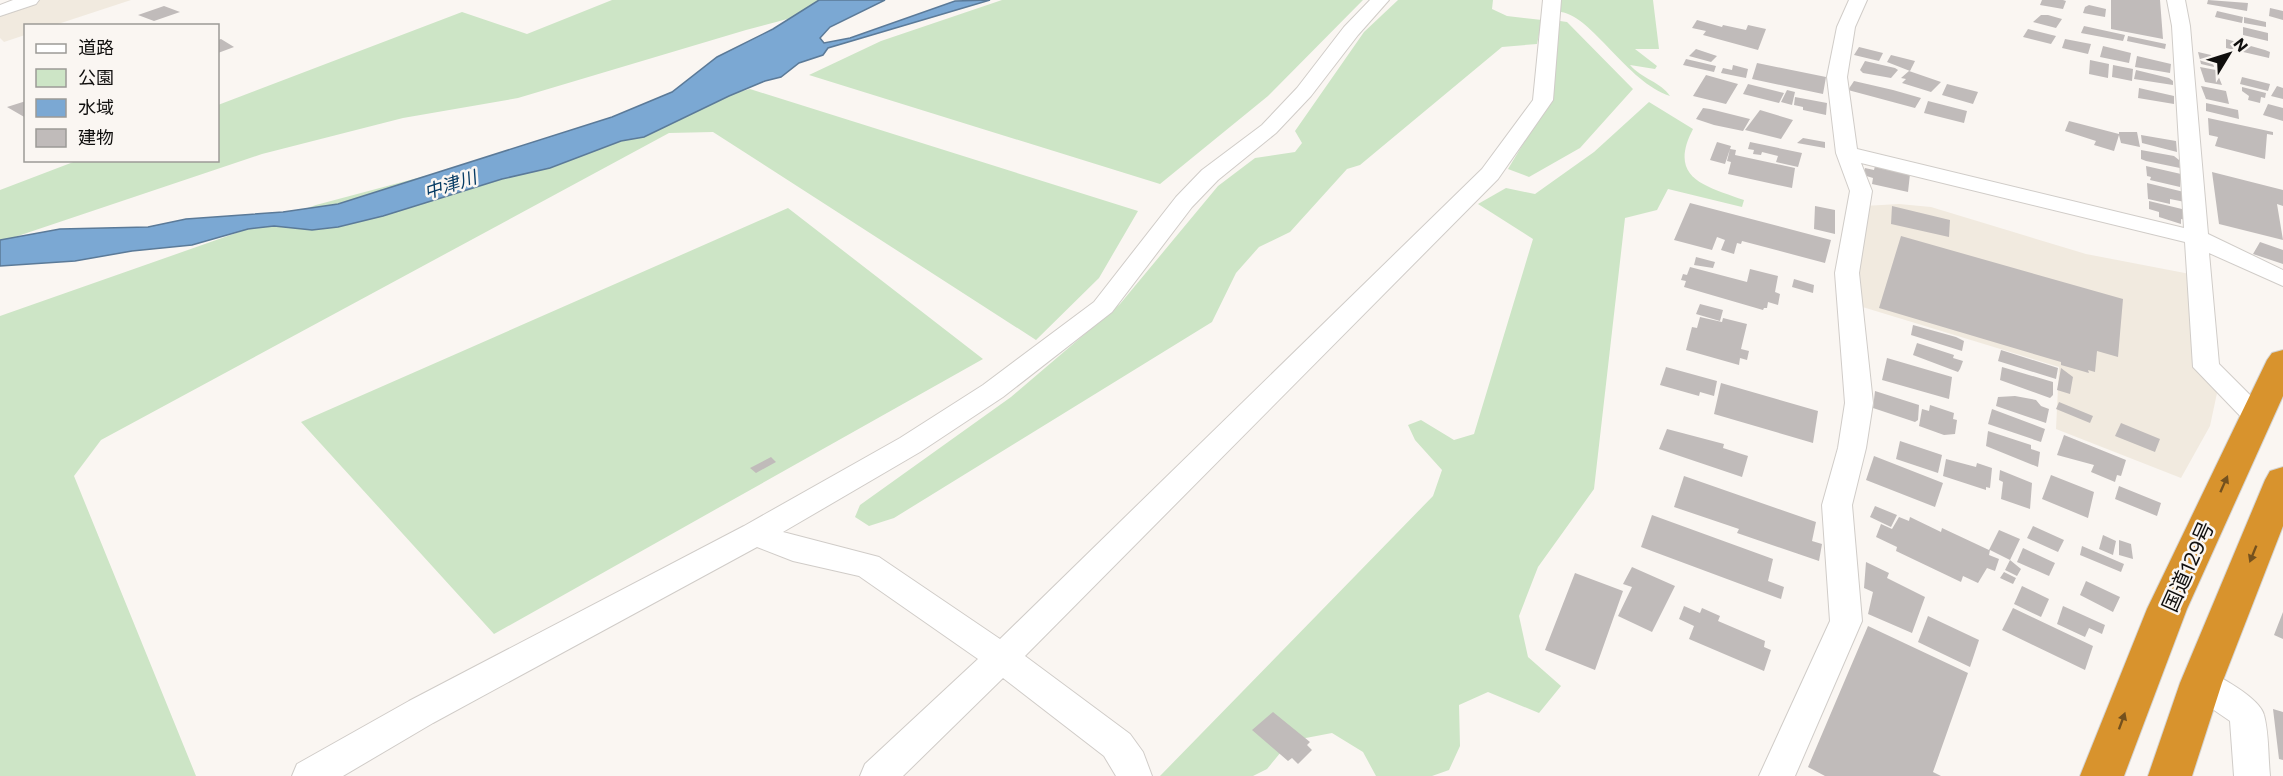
<svg xmlns="http://www.w3.org/2000/svg" width="2283" height="776" font-family="Commissioner,'Noto Sans JP',sans-serif">
<style>
.built{fill:#f1eadf}
.green{fill:#cde5c6}
.water{fill:#7ba8d3;stroke:#5b7a98;stroke-width:1.5}
.building{fill:#c0bbba}
.lines{fill:none;stroke-linecap:round;stroke-linejoin:round}
.street-casing{stroke:#d0ccc8;stroke-width:2}
.highway-casing{stroke:#d4d4d4;stroke-width:2}
.street{fill:#fff;fill-rule:evenodd}
.highway{fill:#d8932d;fill-rule:evenodd}
.oneway{fill:#74511e}
.labels{text-anchor:middle;dominant-baseline:central;stroke-width:5;stroke-linejoin:round;paint-order:stroke}
.far-water-label{font-size:18px;font-style:italic;fill:#063b64;stroke:#faf6f2}
.street-label{font-size:21px;fill:#100f0e;stroke:#faf6f2}
</style>
<rect width="100%" height="100%" fill="#faf6f2"/>
<path class="built" d="M37 0H131L55 25 26 26 25 35 4 42 0 38V13Z
M1899 204 1931 207 2086 254 2190 274 2200 369 2217 393 2210 426 2181 478 2056 429 2059 367 1856 305 1864 206Z"/>
<path class="green" d="M612 0H859L746 30 518 98 403 118 262 154 0 242V190L76 161 218 160V105L462 12 527 34Z
M1002 0H1363L1268 96 1160 184 809 75 881 41Z
M1398 0H1493L1492 9 1507 16 1542 20 1537 44 1502 47 1360 165 1347 169 1290 232 1259 247 1236 273 1212 322 894 518 869 526 855 517 860 505 1011 397 1120 304 1218 186 1255 158 1295 152 1302 143 1295 131 1364 32Z
M1560 0H1653L1659 49H1635L1657 66 1655 69 1630 65C1642 79 1661 82 1670 96 1627 82 1592 16 1561 12Z
M1560 21 1567 22 1633 89 1580 148 1529 177 1508 169 1550 99Z
M750 89 1138 211 1099 278 1036 340 713 132 669 133 101 440 74 476 196 776H0V316L316 205Z
M1649 102 1693 129C1667 179 1706 186 1744 200L1742 207 1668 189 1657 210 1625 218 1594 489 1538 567 1519 616 1528 657 1561 686 1539 713 1488 692 1459 705 1460 746 1449 770 1432 776H1376L1363 752 1332 733 1290 741 1267 769 1253 776H1160L1433 496 1442 470 1415 440 1408 425 1421 420 1454 440 1474 434 1533 239 1478 204 1506 188 1535 194 1594 152Z
M788 208 983 359 494 634 301 422Z"/>
<path class="water" d="M819 0H885L830 27 820 38 824 43 850 38 955 1 990 0 828 48 823 55 799 63 781 77 765 81 729 96 644 137 621 141 550 168 502 179 383 216 338 227 312 230 274 226 248 229 192 245 132 251 75 261 0 266V240L60 229 148 227 186 219 283 212 338 204 612 117 672 92 717 57 773 29Z"/>
<path class="building" d="M2042 0H2063L2066 1 2063 9 2040 5Z
M2111 0H2160L2163 39 2111 29Z
M2208 0 2248 3 2247 11 2207 4Z
M2089 5 2106 9 2105 17 2083 13 2085 7Z
M164 6 180 12 154 21 138 15Z
M2270 8 2283 11V20L2269 16Z
M2217 11 2243 17 2242 23 2215 17Z
M2041 15H2048L2062 19 2056 28 2033 22Z
M2244 17 2266 22V27L2244 23Z
M1697 20 1722 27 1723 25 1746 30 1748 25 1766 29 1758 50 1703 35 1706 31 1692 28Z
M2084 26 2125 35 2123 41 2081 33Z
M2243 27 2268 33V41L2243 35Z
M2028 29 2056 36 2051 44 2023 37Z
M2128 36 2166 44 2165 49 2127 41Z
M221 39 234 47 218 53V40Z
M2065 39 2091 44 2088 54 2062 48Z
M2226 39 2265 50 2270 52 2269 58 2226 48Z
M2103 46 2131 53 2129 63 2100 57Z
M1859 47 1883 53 1879 61 1854 55Z
M1696 49 1717 56 1711 62 1689 56Z
M2198 52 2211 55 2214 67 2201 64Z
M1891 55 1915 61 1910 71 1887 62Z
M2137 56 2171 64 2170 73 2135 67Z
M1686 59 1716 66 1714 72 1683 65Z
M2090 60 2109 64 2108 78 2089 74Z
M1865 61 1895 68 1898 70 1891 78 1863 73 1860 70Z
M1757 63 1826 77 1823 94 1752 79Z
M1733 65 1748 69 1746 78 1721 73 1723 68 1732 70Z
M2113 65 2133 69 2132 81 2112 77Z
M2200 67 2216 70 2222 85 2205 82Z
M2136 70 2169 78 2173 81V85L2134 79Z
M1909 71 1941 82 1931 92 1902 83 1906 79 1901 78Z
M1706 75 1738 84 1726 104 1693 96Z
M2242 77 2270 84 2268 91 2240 84Z
M1854 81 1893 90 1921 98 1915 108 1848 90Z
M1748 84 1784 93 1779 103 1743 94Z
M1947 84 1978 92 1973 104 1942 95Z
M2201 86 2226 91 2229 104 2206 99Z
M2277 86 2283 88V99L2271 96Z
M2242 87 2266 93 2265 98 2261 97 2260 103 2248 100 2249 96 2242 91Z
M2139 88 2174 96V104L2138 98Z
M1787 90 1795 92 1792 105 1781 102Z
M1795 97 1827 103 1826 115 1803 110V107L1794 105Z
M26 101V118L7 107Z
M1928 101 1967 111 1964 123 1924 113Z
M2206 103 2238 110 2239 119 2206 111Z
M2268 104 2283 108V121L2263 115Z
M1703 108 1710 109 1750 119 1743 131 1714 125 1696 119Z
M1760 110 1793 120 1781 139 1745 130Z
M2208 118 2273 132V135L2267 134 2265 159 2215 146 2218 137 2209 135Z
M2069 121 2119 134V132H2137L2140 147 2121 143 2119 135 2114 151 2094 145 2096 141 2065 131Z
M2141 135 2176 141 2177 152 2142 143Z
M1803 138 1825 142V148L1797 143Z
M1717 142 1731 146 1725 164 1710 160Z
M1750 142 1802 153 1798 167 1776 162 1778 156 1762 152 1761 155 1753 154 1754 150 1748 149Z
M1730 149 1736 150 1735 155 1795 168 1792 188 1728 174 1731 162 1727 161Z
M2141 150 2174 156 2179 160 2180 168 2146 161 2141 159Z
M1875 166 1910 174 1908 192 1872 184 1873 178 1863 175 1865 168 1874 170Z
M2146 166 2181 174 2180 187 2150 180 2151 177 2147 176Z
M2212 172 2283 190V206L2277 204 2283 240 2219 224Z
M2147 183 2184 192 2185 202 2170 199V204L2148 199Z
M2149 201 2186 210V220L2181 219V224L2159 217V212L2149 209Z
M1690 203 1831 240 1825 263 1742 241 1741 244 1737 243 1734 254 1721 250 1725 240 1717 237 1712 250 1674 240Z
M1815 206 1835 210V234L1814 229Z
M1892 206 1950 220 1949 237 1891 224Z
M1901 236 2123 299 2118 357 2097 351 2095 372 2088 370 2089 373 2061 365V362L1879 308Z
M2260 242 2283 250V264L2253 254Z
M1696 257 1715 262 1713 268 1694 265Z
M1690 267 1747 282 1750 269 1778 276 1775 292 1780 294 1778 305 1768 302 1767 308H1764L1763 310 1684 287 1686 281 1681 280 1683 274 1687 275Z
M1794 279 1814 285 1813 293 1792 287Z
M1700 304 1723 310 1720 321 1696 314Z
M1700 317 1722 322 1723 318 1747 324 1741 349 1749 351 1747 360 1740 358 1739 365 1686 350 1692 327 1697 328Z
M1913 325 1956 337 1964 341 1962 351 1911 335Z
M1917 343 1954 355 1953 358 1963 361 1960 369 1958 372 1913 355Z
M2001 350 2058 368 2056 379 1998 361Z
M1887 358 1952 377 1949 399 1882 380Z
M1666 367 1717 381 1714 396 1700 392 1699 396 1660 385Z
M2002 367 2053 382V395L2050 398 2000 380Z
M2061 368 2073 377 2070 394 2057 390Z
M1721 383 1818 411 1813 443 1714 414Z
M1875 391 1919 405 1918 420 1915 422 1873 408Z
M2015 396 2036 400 2041 406 2049 409 2046 423 1996 406 1998 397Z
M2059 402 2093 416 2090 423 2056 409Z
M1930 405 1954 413 1953 419 1957 420 1955 434 1944 435 1919 426 1922 409 1929 411Z
M1992 409 2045 429 2041 442 1988 424Z
M2121 423 2160 439 2155 452 2115 436Z
M1667 429 1724 444 1723 448 1748 456 1742 477 1659 449Z
M1988 431 2031 445V449L2040 452 2038 467 1986 446Z
M2064 435 2126 460 2121 476 2117 475 2115 482 2091 472 2094 465 2057 455Z
M1900 441 1942 455 1938 473 1896 459Z
M1874 456 1943 483 1935 507 1866 480Z
M771 457 776 462 756 473 750 468Z
M1946 459 1976 467 1977 463 1992 468 1990 488 1986 487V490L1943 476Z
M2000 470 2032 483 2030 509 2001 499 2003 482 1999 480Z
M2051 475 2094 492 2088 518 2042 499Z
M1684 476 1816 522 1812 541 1822 544 1819 561 1737 533 1739 529 1674 507Z
M2119 486 2161 503 2157 516 2115 499Z
M1875 506 1897 515 1891 527 1870 517Z
M1652 515 1773 559 1768 581 1784 587 1781 599 1641 547Z
M1899 517 1909 521 1910 517 1941 532 1942 528 1989 550 1999 530 2020 539 2010 560 1990 550 1989 555 1999 559 1995 571 1987 568 1978 583 1963 576 1961 582 1896 551 1897 547 1876 537 1881 524 1892 529Z
M2033 526 2064 540 2058 552 2027 538Z
M2103 535 2116 541 2113 555 2099 549Z
M2119 540 2131 544 2133 559 2119 555Z
M2082 546 2124 564 2121 572 2080 555Z
M2023 548 2055 563 2049 576 2017 562Z
M2010 560 2021 569 2017 576 2005 570Z
M1866 562 1889 573 1887 578 1925 597 1912 633 1868 614 1873 592 1864 588Z
M1632 567 1675 586 1652 632 1618 616 1632 587 1623 584Z
M2004 572 2016 578 2013 584 2000 578Z
M1575 573 1623 591 1595 670 1545 650Z
M2086 581 2120 597 2113 612 2080 595Z
M2022 586 2049 599 2041 617 2014 604Z
M1684 606 1700 613 1702 608 1720 616 1718 621 1765 641 1764 647 1771 650 1764 671 1689 639 1694 626 1679 619Z
M2063 606 2105 625 2102 634 2089 628 2085 637 2057 624Z
M2013 608 2093 646 2085 670 2002 630Z
M2283 612V639L2274 635Z
M1928 616 1979 640 1970 667 1918 642Z
M1868 626 1968 673 1933 772 1941 776H1825L1808 767Z
M2273 709 2283 712V760L2279 759Z
M1273 712 1310 742 1307 745 1312 750 1298 764 1292 758 1288 761 1252 730Z"/>
<g class="lines">
<g class="street-casing">
<path id="street" d="M13 0H39L36 4 0 16V5Z
M1370 0H1389L1358 35 1311 96 1276 133 1218 180 1192 207 1112 312 1003 397 920 452 783 532 879 557 1000 639 1482 169 1533 100 1543 0H1561L1553 100 1498 179 1025 656 1130 734 1143 752 1152 776H1116L1104 756 1003 678 903 776H860L865 764 978 659 859 576 793 561 757 547 433 723 343 776H292L297 764 409 701 744 526 900 438 983 385 1094 302 1176 197 1202 170 1262 125 1297 88 1344 27Z
M1849 0H1867L1855 27 1847 77 1857 149 2184 228 2172 26 2167 0H2185L2190 26 2208 234 2283 270V286L2209 253 2219 364 2270 415 2266 422 2256 424 2246 422 2193 367 2185 242 1861 163 1872 191 1859 273 1873 403 1866 448 1852 505 1862 621 1795 776H1759L1830 621 1822 505 1838 448 1845 403 1835 273 1850 191 1836 153 1827 77 1837 27Z
M2201 669C2217 674 2260 698 2264 715 2269 734 2268 756 2270 776H2234L2230 721 2189 693 2184 683 2189 673Z"/>
</g>
<g class="highway-casing">
<path id="highway" d="M2283 350V396L2187 609 2124 776H2080L2147 609 2267 360 2272 353Z
M2283 467V526L2222 683 2192 776H2148L2180 683 2265 480 2270 471Z"/>
</g>
<use href="#street" class="street"/>
<use href="#highway" class="highway"/>
</g>
<defs><path id="oneway-solid" d="M-6-.8H1V-3.2L6.5 0L1 3.2V.8H-6Z" transform="scale(1.5)"/></defs>
<g class="oneway">
<use href="#oneway-solid" transform="translate(2224 484) rotate(-66)"/>
<use href="#oneway-solid" transform="translate(2253 554) rotate(112)"/>
<use href="#oneway-solid" transform="translate(2122 721) rotate(-70)"/>
</g>
<g class="labels">
<g class="far-water-label">
<text transform="translate(450 184) rotate(-18)">中津川</text>
</g>
<g class="street-label">
<text transform="translate(2187 566) rotate(-66)">国道129号</text>
</g>
</g>
<rect x="24" y="24" width="195" height="138" fill="#faf6f2" stroke="#9c9a97" stroke-width="1.5"/>
<rect x="36" y="44" width="30" height="9" fill="#ffffff" stroke="#9c9a97" stroke-width="1.5"/>
<text x="78" y="54" font-size="18" fill="#100f0e">道路</text>
<rect x="36" y="69" width="30" height="18" fill="#cde5c6" stroke="#9c9a97" stroke-width="1.5"/>
<text x="78" y="84" font-size="18" fill="#100f0e">公園</text>
<rect x="36" y="99" width="30" height="18" fill="#7ba8d3" stroke="#9c9a97" stroke-width="1.5"/>
<text x="78" y="114" font-size="18" fill="#100f0e">水域</text>
<rect x="36" y="129" width="30" height="18" fill="#c0bbba" stroke="#9c9a97" stroke-width="1.5"/>
<text x="78" y="144" font-size="18" fill="#100f0e">建物</text>
<g transform="translate(2229 54) rotate(52)" stroke="#faf6f2" stroke-width="4.5" paint-order="stroke">
<path d="M0-4.5L10 22L0 15L-10 22Z" fill="#100f0e"/>
<text y="-9" font-size="16" font-weight="bold" text-anchor="middle" fill="#100f0e">N</text>
</g>
</svg>
